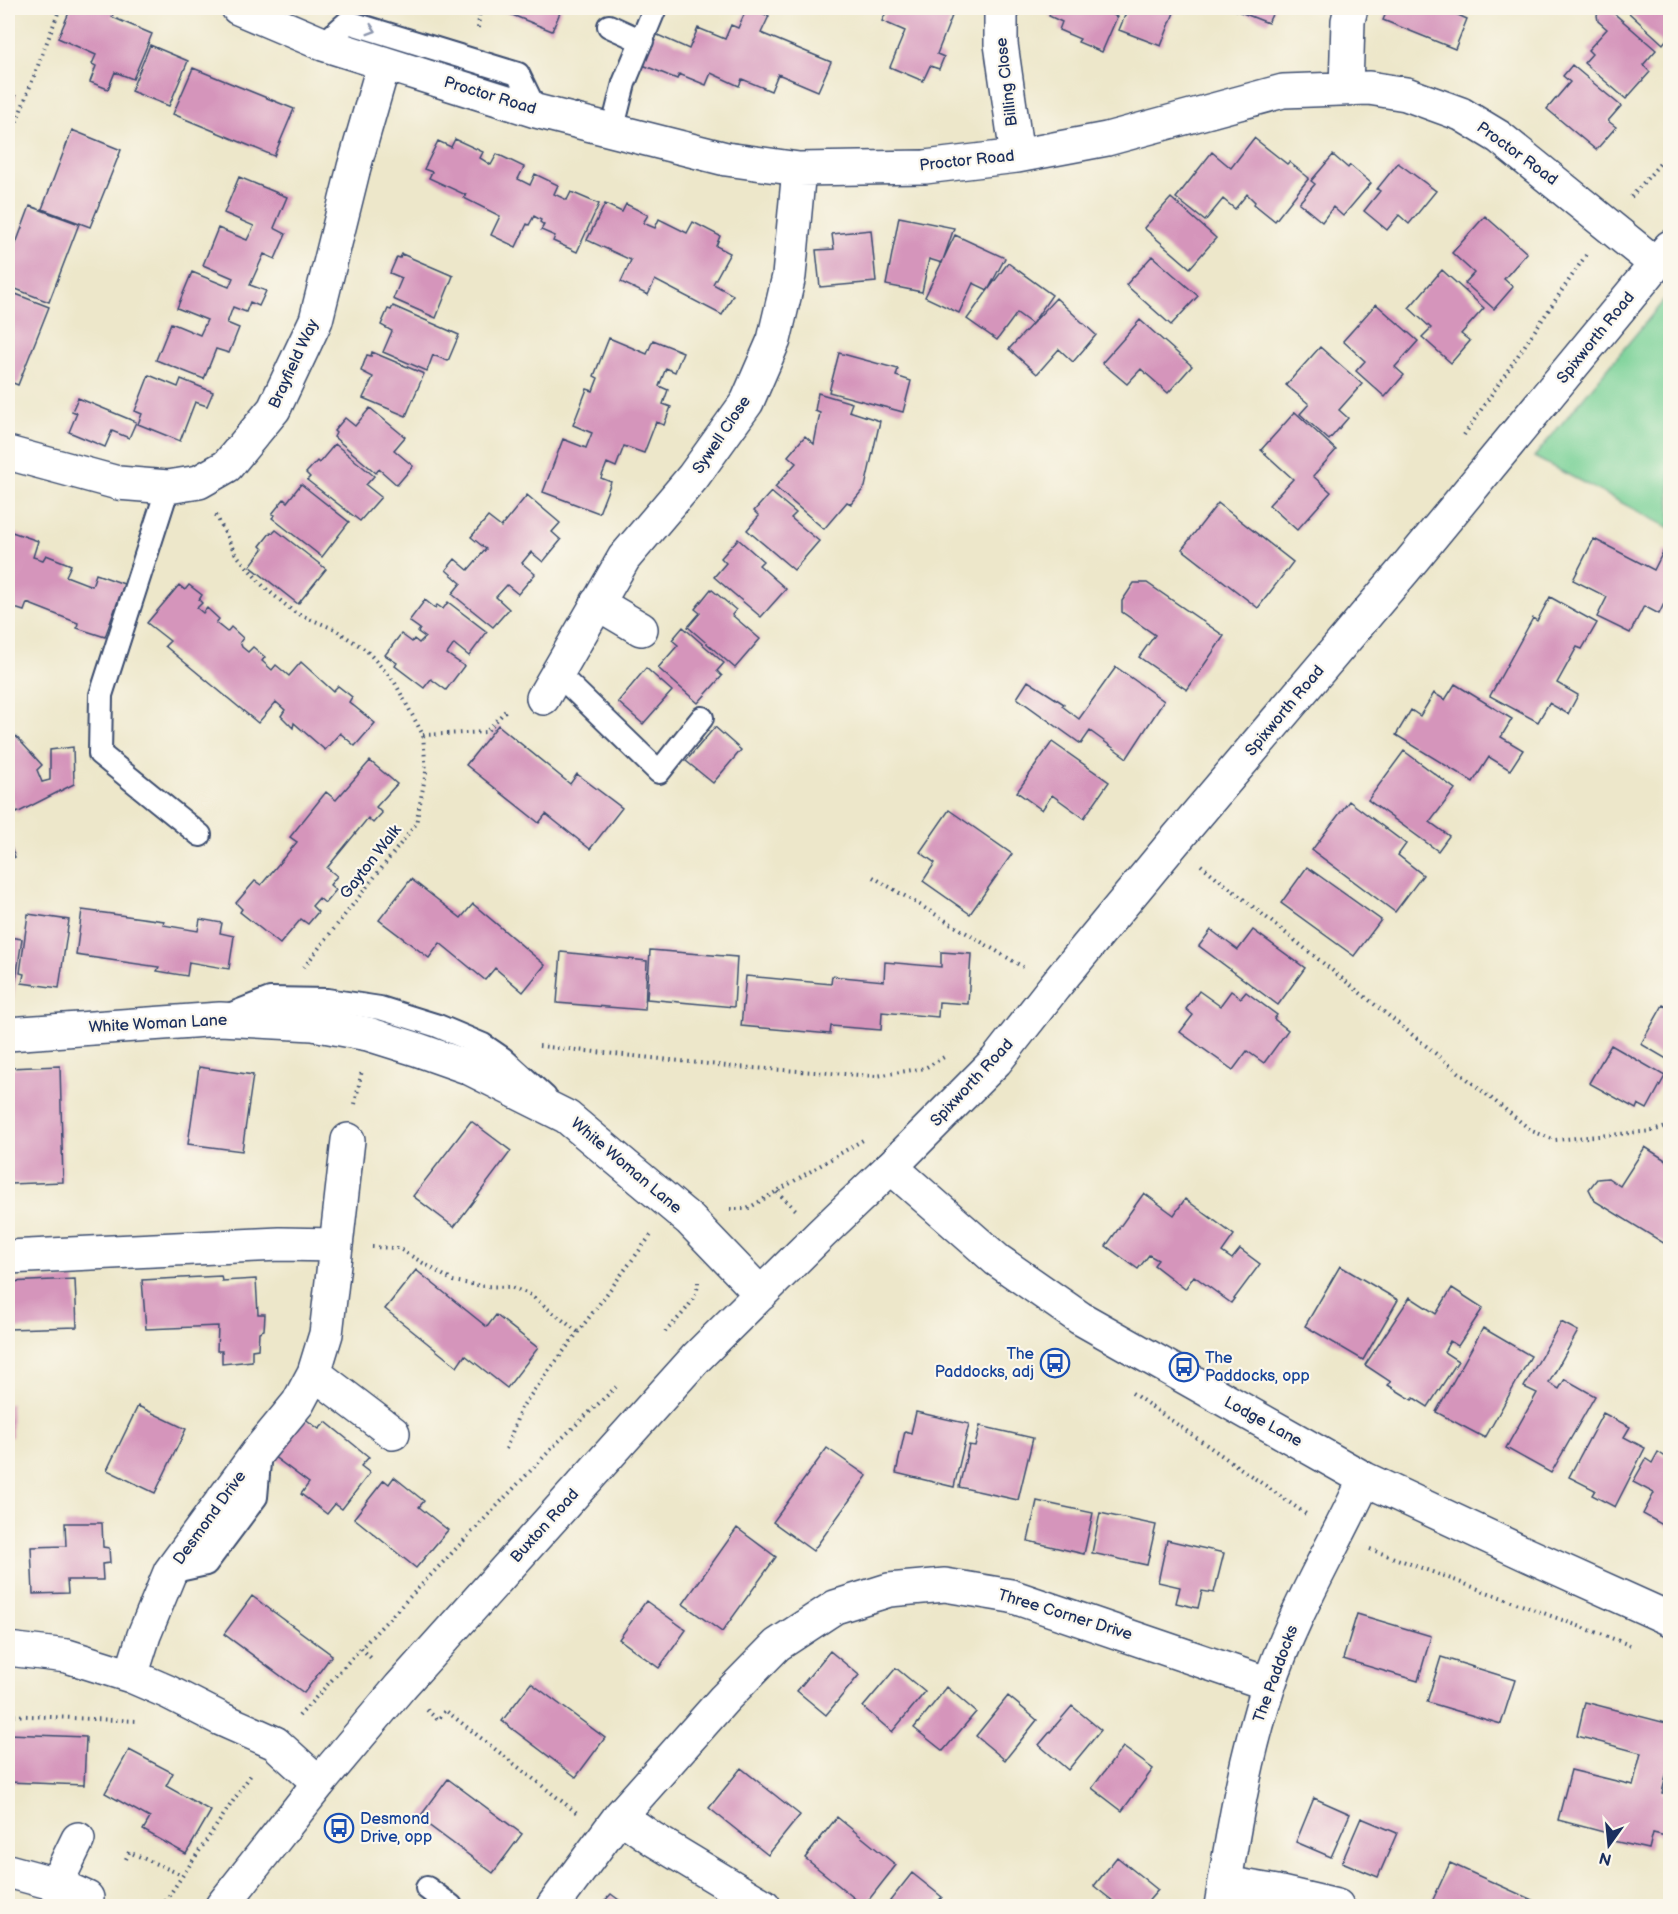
<svg xmlns="http://www.w3.org/2000/svg" width="1678" height="1914" font-family="'Balsamiq Sans',sans-serif">
<style>
.green{fill:#79d197;stroke:#4a807a;stroke-width:1.5}
.building{fill:#d595bb}
.lines{fill:none;stroke-linecap:round;stroke-linejoin:round}
.service-casing{stroke:#3a4b6e;stroke-width:26}
.minor-casing{stroke:#3a4b6e;stroke-width:36}
.tertiary-casing{stroke:#3a4b6e;stroke-width:36}
.path{stroke:#3a4b6e;stroke-width:4;stroke-dasharray:1.5 4.5;stroke-linecap:butt}
.service{stroke:#fff;stroke-width:22}
.minor{stroke:#fff;stroke-width:33}
.tertiary{stroke:#fff;stroke-width:33}
.oneway{stroke:#8d97ae}
.labels{text-anchor:middle;dominant-baseline:central;stroke-width:4.5;stroke-linejoin:round;paint-order:stroke}
.street-label{font-size:16px;fill:#1b2f5e;stroke:#fbf7ec}
.transit-label{font-size:16px;fill:#164399;stroke:#fbf7ec;text-anchor:start}
</style>
<rect width="100%" height="100%" fill="#fbf7ec"/>
<filter id="ink" filterUnits="userSpaceOnUse"><feTurbulence type="fractalNoise" baseFrequency=".0167" numOctaves="2"/><feDisplacementMap in="SourceGraphic" scale="12" xChannelSelector="R" yChannelSelector="G"/><feConvolveMatrix kernelMatrix="1 2 1 2 8 2 1 2 1" color-interpolation-filters="sRGB"/></filter>
<filter id="wash" filterUnits="userSpaceOnUse"><feTurbulence type="fractalNoise" baseFrequency=".008" numOctaves="4" result="noise"/><feDisplacementMap in="SourceGraphic" scale="24" xChannelSelector="R" yChannelSelector="G"/><feGaussianBlur stdDeviation="1.35" result="paint"/><feColorMatrix in="noise" values="0 0 0 0 0 0 0 0 0 0 0 0 0 0 0 0 0 1.4 0 .05"/><feComposite in="paint" operator="in"/></filter>
<g filter="url(#wash)">
<rect width="100%" height="100%" fill="#ede7ca"/>
<path class="green" d="M1670 293V528L1534 457Z"/>
<g id="blocks">
<path class="building" d="M71 8H111L115 9 112 17 152 34 133 79 115 72 108 89 90 82 96 66 92 64 96 55 58 38Z
M501 8H562L552 31 500 10Z
M747 8 769 16 761 33 831 62 818 91 778 74 771 91 742 79 739 86 711 73 706 85 679 74 677 79 638 63 651 32 689 49 698 28 725 39 731 25 738 28Z
M888 8H931L952 16 937 54 944 57 939 69 930 66 923 81 890 67 905 31 882 21Z
M1053 8H1111L1110 13 1117 17 1102 52 1078 42 1080 39 1059 30 1062 22 1049 16Z
M1128 8H1168L1175 10 1161 46 1119 30Z
M1230 8H1275L1268 23Z
M1388 8H1450L1449 11 1467 19 1455 49 1383 20Z
M1605 8 1609 9 1656 50 1643 65 1650 72 1626 99 1584 63 1592 54 1588 50 1607 29 1598 21 1597 15Z
M1632 8H1670V35L1663 44 1628 12Z
M150 45 188 61 169 106 131 91Z
M1572 65 1621 106 1608 121 1616 127 1596 150 1547 109 1570 82 1563 76Z
M193 68 294 109 274 156 173 114Z
M8 92 16 96 8 118Z
M72 130 121 150 90 227 42 209Z
M1254 138 1287 164 1289 162 1309 178 1275 221 1254 204 1255 202 1247 194 1235 209 1223 199 1205 221 1176 198 1212 152 1231 168Z
M455 139 483 152 480 158 491 165 497 154 524 167 518 179 530 185 535 174 558 185 554 194 567 200 571 192 599 204 577 252 553 241 555 236 541 230 544 225 540 222 541 220 534 216 529 225 527 224 516 247 491 235 500 216 464 198 466 195 429 178 432 172 424 169 438 141 451 147Z
M1333 155 1348 168 1350 165 1371 183 1343 216 1333 207 1322 222 1299 203 1315 184 1311 181Z
M1398 163 1436 191 1409 224 1399 215 1387 230 1364 211 1380 191 1377 189Z
M239 177 287 197 274 228 286 234 275 259 264 254 250 285 266 291 259 306 250 302 246 312 233 307 227 323 239 328 229 353 216 349 204 379 156 360 171 323 200 335 207 320 177 308 192 272 229 287 233 278 203 265 218 228 247 240 254 226 224 213Z
M1171 198 1216 238 1190 268 1144 228Z
M605 204 622 212 626 204 648 215 643 223 655 228 659 219 687 233 693 222 720 236 716 246 730 253 713 284 733 295 722 315 655 280 648 295 621 282 631 260 587 240Z
M30 206 79 224 49 302 8 286V265Z
M1485 216 1527 253 1504 279 1513 287 1494 309 1465 283 1474 273 1452 253Z
M899 217 954 228 942 263 929 259 922 292 886 285Z
M871 230 876 282 820 287 816 250 834 249 832 234Z
M955 235 1005 258 988 290 1008 263 1052 295 1032 324 1017 313 997 340 967 319 988 290 973 283 959 313 925 297Z
M402 254 453 276 436 318 393 299 402 278 390 273 397 257 400 258Z
M1152 256 1198 296 1171 325 1126 285Z
M1442 270 1484 308 1461 334 1470 341 1451 363 1422 337 1431 328 1409 308Z
M8 291 49 307 18 385 8 381Z
M1056 298 1096 335 1073 362 1059 349 1037 374 1009 349Z
M1376 304 1418 341 1395 367 1404 375 1385 397 1356 371 1365 361 1343 341Z
M393 306 459 335 448 361 433 355 427 371 383 352 392 331 381 325 388 309 391 310Z
M1140 320 1192 366 1168 393 1141 369 1127 384 1102 363Z
M609 338 647 354 653 340 683 352 675 372 666 368 659 386 668 390 663 404 671 407 664 425 656 422 644 453 624 446 616 467 607 463 601 478 611 482 599 513 543 492 563 439 586 448 592 433 573 425 587 389 593 391 598 378 594 376Z
M1320 347 1362 384 1339 410 1348 418 1329 440 1300 414 1309 404 1286 385Z
M372 352 424 374 406 416 363 398 373 377 361 371 367 355 371 356Z
M839 353 898 369 896 376 911 381 903 412 829 392Z
M149 375 178 387 181 379 213 392 207 406 195 402 180 441 138 424 142 414 135 411Z
M818 393 852 403 849 411 880 421 865 487 851 504 847 502 824 529 775 487 796 463 788 456 805 436 814 444 820 413 815 411Z
M78 398 136 422 129 438 112 431 105 447 69 432 77 413 72 411Z
M370 408 405 437 394 450 413 466 397 485 379 469 376 473 334 437 336 433 334 431 345 418 355 426Z
M1295 412 1336 450 1313 476 1331 492 1297 530 1269 505 1293 479 1261 450Z
M335 444 374 476 366 485 381 497 360 521 307 480 310 477 306 473 317 461 319 463Z
M301 484 349 522 322 557 272 518 275 515 272 514 284 499 287 502Z
M771 492 796 513 791 518 819 541 794 570 747 530 759 516 754 511Z
M527 495 560 523 552 532 561 540 543 562 531 552 522 563 535 574 518 594 507 585 496 597 509 609 493 627 452 594 461 583 446 570 455 559 468 570 486 549 471 537 488 517 501 527Z
M1218 503 1293 562 1258 608 1182 549Z
M276 530 326 569 298 604 250 566 263 549 260 546 271 532 273 533Z
M12 532 38 541 33 557 43 560 46 555 71 565 66 576 92 586 96 574 124 584 105 637 77 628 78 623 27 603 24 611 8 606V543Z
M738 539 763 561 759 565 786 589 761 617 714 577 726 563 721 558Z
M1594 539 1654 570 1664 550 1670 553V591L1659 614 1644 606 1630 633 1597 617 1607 597 1573 580Z
M1134 583H1147L1224 636 1187 690 1139 657 1155 635 1122 612V601Z
M179 585 185 590 189 585 202 595 199 600 202 603 197 608 203 613 207 608 219 619 216 623 227 632 231 627 243 638 240 642 242 647 248 652 253 647 265 657 262 661 272 670 276 665 289 676 301 662 333 691 338 686 352 697 349 702 375 723 355 746 340 733 325 750 294 723 293 728 281 716 285 710 276 702 258 723 165 646 170 641 147 623Z
M711 589 736 610 732 615 760 639 735 668 688 627 700 613 695 609Z
M1550 597 1597 623 1582 649 1577 647 1557 683 1578 695 1568 714 1549 703 1538 722 1490 696 1533 618 1537 621Z
M425 600 435 608 437 605 443 609 448 602 487 632 469 656 454 644 447 654 464 666 446 690 431 679 424 688 395 666 397 663 385 655 401 634 412 642 414 639 419 643 425 637 418 632 420 629 409 621Z
M683 627 724 663 717 671 722 676 698 703 658 668 678 645 672 640Z
M1116 667 1164 701 1127 758 1090 731 1081 744 1017 698 1028 681 1064 704 1062 706 1079 719Z
M646 668 672 691 643 724 618 702Z
M1455 684 1512 719 1501 737 1523 750 1510 770 1489 757 1473 782 1396 735 1411 710 1420 716 1434 693 1445 700Z
M498 725 570 784 577 774 622 808 590 849 546 814 539 823 466 765Z
M715 727 741 750 713 783 686 761Z
M11 731 42 765 37 770 42 782 50 780V750L73 747 74 784 17 813 8 790V735Z
M1052 742 1109 782 1084 818 1052 795 1042 810 1017 792Z
M1404 751 1455 789 1430 822 1449 836 1438 851 1368 800Z
M370 761 397 784 376 807 382 813 373 823 368 818 327 868 337 876 330 885 336 890 325 903 319 898 312 906 318 912 308 924 301 919 280 944 240 912 242 909 236 903 255 881 261 885 297 842 290 837 326 792 336 800Z
M1349 801 1406 844 1398 855 1423 875 1395 912 1312 850Z
M949 810 1012 854 970 914 923 881 935 863 920 852Z
M8 840 15 857 8 860Z
M1307 867 1381 920 1354 956 1281 903Z
M411 879 461 918 473 904 545 965 523 992 495 968 485 980 440 943 429 958 379 920Z
M82 910 164 921 163 925 198 931 200 919 222 923 220 933 234 936 229 969 189 962 187 976 157 971 159 967 76 955Z
M28 914 69 920 59 988 22 983 24 974 20 973Z
M1211 930 1238 950 1253 930 1305 968 1278 1005 1199 946Z
M8 937 22 939 13 999 8 998Z
M650 950 737 957 734 1007 647 999Z
M561 952 647 961 645 1010 557 1003Z
M941 952 971 954 968 1004 939 1002 938 1017 882 1012 881 1030 831 1026 830 1034 741 1026 746 976 831 984 832 976 884 981 885 962 941 967Z
M1199 991 1220 1006 1231 991 1241 998 1246 992 1277 1015 1274 1019 1288 1030 1264 1063 1247 1051 1233 1070 1180 1032 1193 1015 1186 1009Z
M1663 1005 1670 1009V1061L1641 1044Z
M1611 1045 1665 1076 1647 1109 1638 1104 1636 1109 1589 1083Z
M60 1066 63 1182 9 1184 8 1068Z
M199 1067 253 1075 242 1151 188 1144Z
M471 1121 511 1151 454 1227 413 1196Z
M1645 1147 1670 1163V1247L1595 1201 1589 1189 1597 1179 1608 1178 1620 1186Z
M1144 1193 1174 1215 1185 1199 1234 1235 1222 1252 1232 1259 1240 1249 1260 1264 1231 1303 1194 1276 1185 1289 1154 1265 1158 1260 1149 1255 1138 1269 1106 1246Z
M1340 1266 1398 1300 1363 1360 1305 1326Z
M416 1270 487 1327 496 1315 538 1348 507 1388 465 1355 457 1367 385 1309Z
M221 1276 222 1281 256 1279 258 1314H265L264 1330 259 1332 258 1349 252 1350V1361L222 1364V1351H217L218 1326 146 1329 142 1280Z
M75 1279 77 1327 8 1329V1282Z
M1452 1288 1483 1308 1458 1346 1450 1341 1444 1352 1458 1361 1428 1407 1414 1398 1412 1400 1388 1385 1391 1382 1365 1365 1410 1297 1436 1314Z
M1561 1322 1578 1331 1549 1383 1559 1389 1565 1379 1595 1396 1551 1473 1506 1448 1537 1393 1524 1387Z
M1483 1328 1531 1356 1485 1438 1436 1412Z
M8 1404H11L12 1437H8Z
M138 1406 186 1429 155 1493 107 1470Z
M916 1412 969 1424 954 1487 896 1473 905 1431 911 1433Z
M1603 1413 1630 1427 1624 1437 1645 1448 1615 1507 1592 1495 1595 1490 1569 1477Z
M300 1415 319 1429 326 1422 369 1457 361 1466 370 1473 342 1509 335 1504 327 1514 301 1494 309 1483 269 1453Z
M980 1426 1033 1438 1018 1500 959 1487 969 1445 975 1446Z
M827 1448 867 1476 813 1551 773 1522Z
M1658 1452 1670 1460V1529L1643 1514 1654 1493 1633 1482 1646 1459 1652 1463Z
M394 1477 424 1501 419 1507 448 1530 416 1568 354 1518 384 1480 389 1484Z
M1037 1501 1093 1513 1084 1554 1028 1541Z
M1100 1513 1156 1525 1147 1565 1092 1553Z
M65 1523H102L103 1547 109 1548 110 1563 102 1564 103 1580H67L68 1593 33 1594 31 1547 66 1546Z
M737 1528 776 1557 722 1632 683 1604Z
M1167 1540 1224 1553 1214 1593 1202 1591 1198 1608 1176 1603 1180 1587 1158 1582Z
M252 1596 332 1655 304 1693 224 1634Z
M646 1601 686 1630 659 1668 619 1639Z
M1357 1614 1431 1636 1418 1681 1343 1659Z
M830 1651 859 1675 826 1715 797 1691Z
M1441 1657 1515 1680 1501 1724 1427 1702Z
M896 1668 925 1692 892 1732 863 1707Z
M531 1683 605 1738 576 1777 502 1721Z
M947 1687 976 1712 943 1751 914 1728Z
M1008 1696 1037 1720 1005 1760 976 1736Z
M1585 1702 1670 1724V1759L1662 1793 1670 1795V1837L1653 1833 1649 1849 1613 1841 1615 1835 1558 1820 1571 1770 1633 1785 1641 1753 1577 1736Z
M1072 1706 1101 1730 1068 1770 1039 1745Z
M8 1734 86 1737 84 1785 8 1782Z
M1123 1747 1153 1769 1122 1811 1092 1788Z
M129 1750 173 1773 166 1786 211 1811 186 1854 143 1830 150 1818 105 1793Z
M741 1768 800 1815 768 1855 709 1808Z
M448 1779 522 1834 493 1873 419 1818Z
M1314 1798 1350 1814 1331 1857 1296 1842Z
M837 1817 896 1865 864 1906 805 1858Z
M1361 1818 1397 1833 1378 1877 1342 1862Z
M1117 1857 1158 1890 1144 1906H1119L1094 1886Z
M1450 1863 1541 1904 1539 1906H1430Z
M912 1873 942 1897 934 1906H886Z
M611 1894 627 1906H600Z"/>
</g>
</g>
<g filter="url(#ink)">
<use href="#blocks" fill-opacity="0" stroke="#3a4b6e" stroke-width="1.5"/>
<g class="lines">
<g class="service-casing">
<path id="service" d="M609 26 642 41
M323 44 348 22 518 74 536 111
M612 131 624 83 655 8
M168 487 101 695 100 754 200 835
M557 673 659 772 702 718
M229 1015 270 999 327 1000 380 1008 438 1026 483 1045 502 1058 545 1097
M170 1572 206 1564 256 1497 260 1451
M427 1888 451 1906"/>
</g>
<g class="minor-casing">
<path id="minor" d="M238 8 323 44 536 111 726 159 799 169 925 167 1017 156 1107 139 1283 91 1369 88 1406 94 1461 114 1499 137 1656 264
M1001 8V44L1017 156
M1346 88 1348 21 1351 8
M8 453 118 483 168 487 199 482 227 466 274 409 316 320 354 167 384 63
M597 603 641 629
M543 698 624 558 693 477 747 402 774 340 789 276 799 169
M891 1167 997 1260 1080 1318 1365 1479 1528 1555 1670 1619
M8 1257 280 1244 336 1245
M314 1373 393 1433
M8 1649 67 1656 131 1676 168 1692 221 1719 275 1743 319 1783
M131 1676 144 1635 170 1572 260 1449 298 1403 314 1373 326 1334 348 1140
M620 1816 653 1839 764 1906
M8 1871 56 1884 87 1898
M1225 1883 1277 1892 1337 1906
M56 1884 78 1839
M553 1906 620 1816 724 1699 777 1645 835 1607 889 1590 945 1585 1011 1596 1269 1684
M1221 1906C1233 1832 1245 1757 1269 1685 1292 1615 1334 1546 1365 1479"/>
</g>
<g class="tertiary-casing">
<path id="tertiary" d="M8 1034 220 1019 313 1024 368 1034 416 1049 467 1067 567 1117 690 1220 761 1294
M222 1906 319 1783 400 1687 696 1358 821 1234 891 1167 996 1061 1054 987 1173 843 1404 570 1670 247"/>
</g>
<path class="path" d="M478 28 480 8
M8 144 60 8
M1631 197 1670 152
M1464 435 1586 255
M216 515 235 553 264 587 294 612 334 629 366 650 394 681 423 735 426 772 416 824 304 967
M423 735 486 732 507 709
M1201 865 1532 1131 1555 1140 1652 1131 1670 1126
M873 877 1023 967
M539 1046 737 1067 876 1076 925 1068 946 1056
M355 1104 362 1070
M777 1192 796 1210
M730 1209H747L863 1140
M372 1247 398 1248 453 1281 482 1286 510 1287 529 1294 578 1332
M665 1332C677 1319 698 1301 698 1282
M1132 1393 1306 1514
M506 1449 521 1408 651 1235
M1370 1549 1630 1645
M361 1648 373 1660
M427 1710 438 1720 445 1710 577 1813
M8 1715 137 1721
M299 1716 361 1648 559 1441 616 1387
M126 1859 129 1852 182 1875
M162 1906 252 1773"/>
<use href="#service" class="service"/>
<use href="#minor" class="minor"/>
<use href="#tertiary" class="tertiary"/>
</g>
<defs><path id="oneway-chevron" d="M-2-3.5L2.5 0L-2 3.5" fill="none" stroke-width="1.6" stroke-linecap="round" stroke-linejoin="round" transform="scale(1.5)"/></defs>
<use class="oneway" href="#oneway-chevron" transform="translate(372 30) rotate(17)"/>
</g>
<defs>
<g id="bus-ring" transform="scale(1.5)"><circle r="9.5" fill="#fbf7ec" stroke="#1a4fb4" stroke-width="1.5"/><path d="M-5-6H5V4H4V6H2V4H-2V6H-4V4H-5ZM-3.5-4V0h7V-4ZM-3.5 1.2v1.5H-2V1.2ZM2 1.2v1.5H3.5V1.2Z" fill="#1a4fb4"/></g>
</defs>
<g fill-rule="evenodd">
<use href="#bus-ring" x="1055" y="1363"/>
<use href="#bus-ring" x="1184" y="1367"/>
<use href="#bus-ring" x="339" y="1828"/>
</g>
<g class="labels">
<g class="street-label">
<text transform="translate(1007 82) rotate(-97)">Billing Close</text>
<text transform="translate(490 96) rotate(17)">Proctor Road</text>
<text transform="translate(1517 154) rotate(36)">Proctor Road</text>
<text transform="translate(967 161) rotate(-6)">Proctor Road</text>
<text transform="translate(1596 338) rotate(-51)">Spixworth Road</text>
<text transform="translate(294 364) rotate(-65)">Brayfield Way</text>
<text transform="translate(722 435) rotate(-56)">Sywell Close</text>
<text transform="translate(1285 711) rotate(-50)">Spixworth Road</text>
<text transform="translate(371 862) rotate(-52)">Gayton Walk</text>
<text transform="translate(158 1024) rotate(-3)">White Woman Lane</text>
<text transform="translate(972 1083) rotate(-47)">Spixworth Road</text>
<text transform="translate(626 1166) rotate(40)">White Woman Lane</text>
<text transform="translate(1263 1422) rotate(29)">Lodge Lane</text>
<text transform="translate(210 1518) rotate(-54)">Desmond Drive</text>
<text transform="translate(545 1526) rotate(-48)">Buxton Road</text>
<text transform="translate(1065 1615) rotate(17)">Three Corner Drive</text>
<text transform="translate(1276 1674) rotate(-70)">The Paddocks</text>
</g>
<g class="transit-label">
<text x="1034" y="1354" text-anchor="end">The<tspan x="1034" dy="18">Paddocks, adj</tspan></text>
<text x="1205" y="1358">The<tspan x="1205" dy="18">Paddocks, opp</tspan></text>
<text x="360" y="1819">Desmond<tspan x="360" dy="18">Drive, opp</tspan></text>
</g>
</g>
<rect width="1678" height="1914" fill="none" stroke="#fbf7ec" stroke-width="30"/>
<g transform="translate(1609 1845) rotate(195)" stroke="#fbf7ec" stroke-width="4.5" paint-order="stroke">
<path d="M0-4.5L10 22L0 15L-10 22Z" fill="#1b2f5e"/>
<text y="-9" font-size="16" font-weight="bold" text-anchor="middle" fill="#1b2f5e">N</text>
</g>
</svg>
